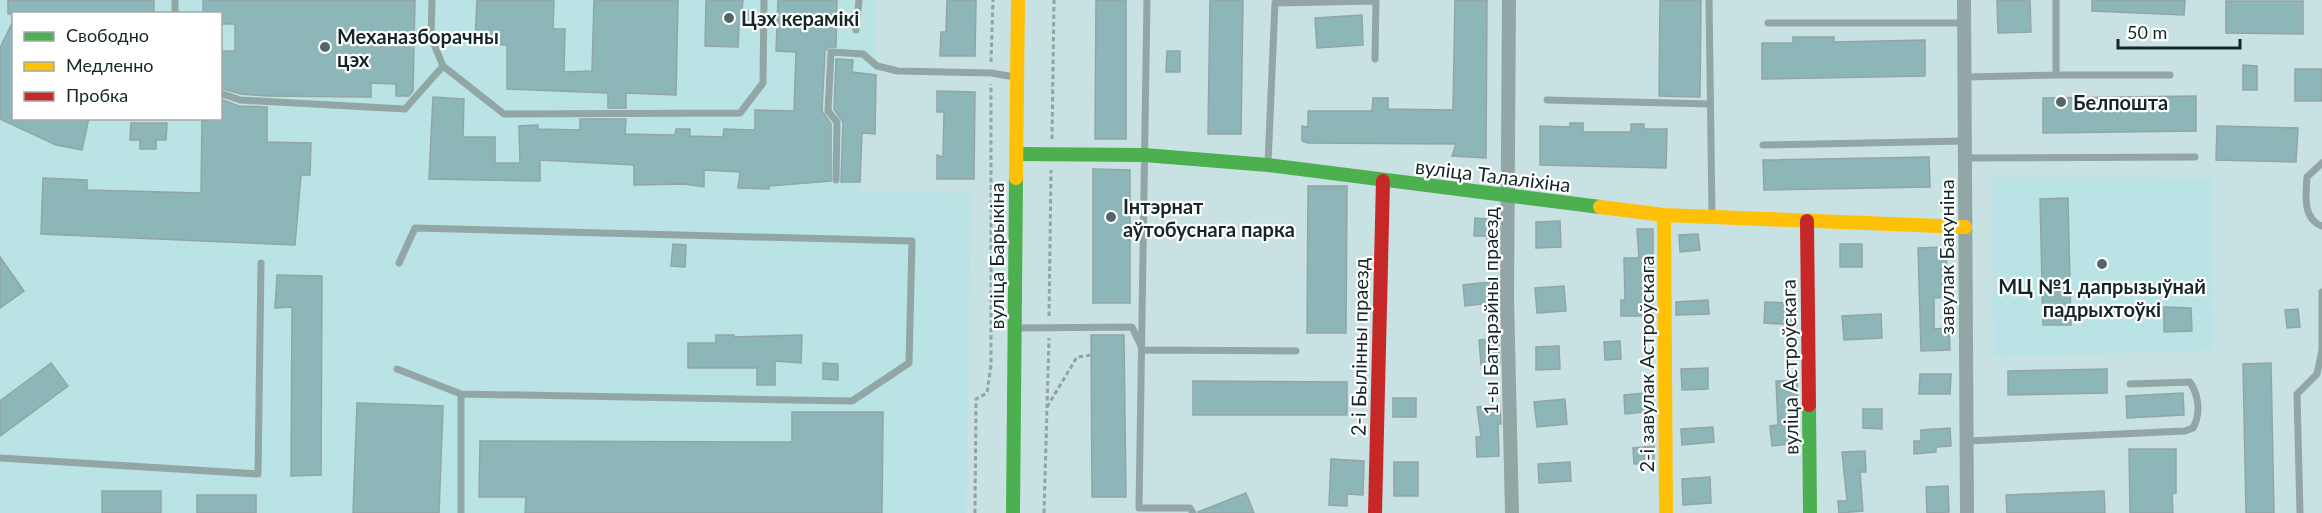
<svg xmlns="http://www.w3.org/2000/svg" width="2322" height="513" font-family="Lato,sans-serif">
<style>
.built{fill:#b9e3e5;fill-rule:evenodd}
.building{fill:#8db6b8;stroke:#92a5a6;stroke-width:1.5}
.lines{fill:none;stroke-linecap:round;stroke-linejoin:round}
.path{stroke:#91a3a4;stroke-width:3;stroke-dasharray:4.5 3;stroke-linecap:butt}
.lane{stroke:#92a6a6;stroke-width:7}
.street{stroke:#92a6a6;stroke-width:14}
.fast{stroke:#4caf50;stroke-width:14}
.slow{stroke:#ffc107;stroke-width:14}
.jam{stroke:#c62828;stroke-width:14}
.poi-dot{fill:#536768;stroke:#fff;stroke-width:2}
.labels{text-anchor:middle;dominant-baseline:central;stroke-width:4.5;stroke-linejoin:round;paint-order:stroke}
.poi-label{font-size:20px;font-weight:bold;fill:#142627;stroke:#fff;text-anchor:start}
.street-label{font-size:20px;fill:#142627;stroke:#fff}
</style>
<rect width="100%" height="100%" fill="#c8e1e2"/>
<path class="built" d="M0 0H876L875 134H862L860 191 971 193 966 513H0ZM14 14H220V118H14Z
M1992 177 2212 178 2213 350 1994 357Z"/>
<path class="building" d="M8 0H154V14H8Z
M203 0H415L413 91 409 96H396V84L371 83V97L267 96 241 94 220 88 221 51H235V24H220V14H203Z
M477 0H554L553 29H565L564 72 592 71 594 0H678L676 95 626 93V108H608V93L507 89V45L475 43Z
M706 0H743L742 11H752V25L739 24 738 47 705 46Z
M778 0H837L836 47H829L825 51 822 111 831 124V181L769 186V189L738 188 740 172 704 170V187L684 184 634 185V165L540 160V181L429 179 433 97 464 99 463 137H495V163H520L519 126 538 125V129L580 130V119H626L625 134 675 135 676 129H690V136L723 137 724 129 755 130V110L794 111 796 52 776 51Z
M947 0H976L975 56H940L941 32H946Z
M1096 0H1126V139H1095Z
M1210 0H1243L1241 134H1208Z
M1455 0H1487L1486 158 1452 156 1456 144 1308 143 1302 141V126L1308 127V111H1372L1373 98H1388V109L1453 110Z
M1660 0H1701L1700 97 1659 96Z
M1997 0H2030L2031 32 1998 33Z
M2092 0H2185L2184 15 2092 11Z
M2226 1H2303V34L2226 33Z
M1362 15 1363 45 1317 48 1315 18Z
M14 19V118H89L82 150 56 145 0 119V48Z
M1793 37H1834V42L1925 40V76L1762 79V43H1793Z
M1167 51H1180V72H1166Z
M836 59 853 60 852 72 876 75 875 134 862 133 860 182H841L843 122 834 109Z
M2243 65 2257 66V90H2243Z
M2295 69H2322V101H2295Z
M937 91 975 92 974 179H937V155L943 157 944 112H937Z
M2196 96V131L2043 133V98Z
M220 99 239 106 267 107V142L311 143 310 175H301L295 245 41 234 43 178 87 180V190L201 193 202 118H220Z
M131 123H167L166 140H156V149H140V140H130Z
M1570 123H1583V132H1631V124H1644V129H1667L1666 168 1540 165V126L1570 127Z
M2217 126 2298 128 2296 162 2216 160Z
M1929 157 1930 187 1764 190 1763 160Z
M1093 169 1130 170V303H1093Z
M1308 186H1347L1346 333H1307Z
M2068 198 2071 325H2043L2040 199Z
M1475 218 1499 220 1498 247 1487 246V236H1474Z
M1560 221 1561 247 1536 248V222Z
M1637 229H1653V274L1646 275 1647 302H1653V316H1621V300H1625L1624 258H1639Z
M1698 234 1700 250 1680 252 1679 235Z
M673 244 686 245 685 267 671 266Z
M1840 244H1862V267H1840Z
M1946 247 1947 278H1951V297L1934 298V329L1949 328 1950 350 1921 351 1918 248Z
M0 257 24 291 0 308Z
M277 275 322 276 321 475 291 476 292 307 275 308Z
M1498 281V302L1465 306 1463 285Z
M1564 286 1566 311 1537 313 1535 288Z
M1708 300 1709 314 1676 315V302Z
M1765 302 1797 303V325L1764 323Z
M2164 307 2191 308 2192 331 2164 332Z
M2298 309 2300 327 2287 328 2285 310Z
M1881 314 1882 338 1844 340 1842 316Z
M716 335H734V337L802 335 801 363 775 361V385H757V368H688V343H716Z
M1091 335H1124L1126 497H1092Z
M1499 339 1500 363 1481 365 1479 340Z
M1620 341 1621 359 1605 360 1604 342Z
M1559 346 1560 369 1536 370V347Z
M51 363 68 386 0 436V401Z
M823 363 838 364V380L823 379Z
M2271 363 2274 513H2246L2243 364Z
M1708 368V389L1682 390 1681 369Z
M2107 369V393L2008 395V371Z
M1920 374H1951L1950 394H1919Z
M1797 380 1798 402H1795L1798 443 1772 446 1770 426 1778 425 1776 381Z
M1193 381 1347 382V415H1193Z
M1654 392V411L1625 414 1624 395Z
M2183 393 2184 415 2127 418 2126 396Z
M1393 398H1416V417H1393Z
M1565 399 1567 424 1537 427 1534 402Z
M357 403 443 406 439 513H353Z
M1500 405 1501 424H1498L1499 456 1477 457 1476 437H1481L1477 407Z
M1863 409H1882V429L1863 428Z
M792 412H883L882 513H525L526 497H479L480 441 792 442Z
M1713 427 1714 442 1682 445 1681 429Z
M1950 428 1951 446 1936 447V452L1914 454V441H1921V430Z
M1654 446V463L1634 464 1633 448Z
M2129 449H2176V493L2172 494 2173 513H2130Z
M1865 451 1866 472H1860L1863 511 1839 513 1838 501H1847L1842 452Z
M1331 459 1364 461 1363 495 1347 494V506L1329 505Z
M1394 462H1418V496H1394Z
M1570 462 1571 481 1539 483 1538 464Z
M1710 477 1711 503 1683 505 1682 479Z
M1948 486 1949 512 1927 513 1926 487Z
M102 491H161V513H102Z
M2104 491 2105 513H2007L2006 495Z
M1246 493 1254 513H1199L1198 512Z
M197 495H256V513H197Z"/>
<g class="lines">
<path class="path" d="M991 62 993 0
M1052 139 1054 0
M1049 316 1051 170
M1047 407 1077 357 1092 355
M975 513 976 399 987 393 991 365V84
M1044 513 1049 338"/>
<path class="lane" d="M432 0 431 37 443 66 504 114 740 113 763 83 764 0
M1147 0 1139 508H1190L1193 513
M1709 0 1712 215
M175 14V0
M1768 23H1965
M856 30 859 0
M1375 59 1376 0
M2056 75H2170
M1966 77 2056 75V0
M220 93 240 100 405 109 443 66
M1547 100 1710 104
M1763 145 1965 141
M1965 158 2195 157
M1268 163 1275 3 1376 1
M2322 163 2307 177C2306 194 2302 219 2322 226
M836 180 837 122 828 111 831 52 863 54 877 66 898 71 991 73 1015 77
M399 263 415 228 912 241 909 363 852 401 461 394
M1018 328 1132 327 1143 350 1296 351
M397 369 461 394V513
M1967 441 2185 431 2193 428C2201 413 2199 396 2190 382L2130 384
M0 458 258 474 261 263
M2300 513 2297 394 2317 374 2322 350V292"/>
<path class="street" d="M1509 0 1507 298 1512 513
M1964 0 1967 513"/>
<path class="fast" d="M1017 154 1144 155 1268 165 1600 207
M1809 405 1810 513
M1013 513 1016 178"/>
<path class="slow" d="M1016 178 1018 0
M1600 207 1664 215 1965 227
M1664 215 1666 513"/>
<path class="jam" d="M1807 221 1809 405
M1375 513 1383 181"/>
</g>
<g class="poi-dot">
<circle cx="729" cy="18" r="6"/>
<circle cx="325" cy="47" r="6"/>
<circle cx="2061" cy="102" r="6"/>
<circle cx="1111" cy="217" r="6"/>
<circle cx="2102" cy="264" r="6"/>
</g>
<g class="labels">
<g class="poi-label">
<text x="741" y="18">Цэх керамікі</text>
<text x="337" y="36">Механазборачны<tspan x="337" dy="23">цэх</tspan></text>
<text x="2073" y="102">Белпошта</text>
<text x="1123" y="206">Інтэрнат<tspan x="1123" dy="23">аўтобуснага парка</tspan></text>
<text x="2102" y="286" text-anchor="middle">МЦ №1 дапрызыўнай<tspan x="2102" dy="23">падрыхтоўкі</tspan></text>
</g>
<g class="street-label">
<text transform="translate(1493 175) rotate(7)">вуліца Талаліхіна</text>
<text transform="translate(996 256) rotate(-90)">вуліца Барыкіна</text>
<text transform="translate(1946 257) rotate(-90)">завулак Бакуніна</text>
<text transform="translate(1490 311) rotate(-90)">1-ы Батарэйны праезд</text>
<text transform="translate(1359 347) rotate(-89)">2-і Былінны праезд</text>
<text transform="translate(1646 364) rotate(-90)">2-і завулак Астроўскага</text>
<text transform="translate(1789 367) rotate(-91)">вуліца Астроўскага</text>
</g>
</g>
<rect x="12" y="12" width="210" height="108" fill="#ffffff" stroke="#a1a8a9" stroke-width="1.5"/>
<rect x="24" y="32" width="30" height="9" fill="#4caf50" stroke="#a1a8a9" stroke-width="1.5"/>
<text x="66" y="42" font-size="18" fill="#142627">Свободно</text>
<rect x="24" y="62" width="30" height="9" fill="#ffc107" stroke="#a1a8a9" stroke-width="1.5"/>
<text x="66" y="72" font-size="18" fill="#142627">Медленно</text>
<rect x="24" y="92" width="30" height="9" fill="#c62828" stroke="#a1a8a9" stroke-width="1.5"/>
<text x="66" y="102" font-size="18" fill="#142627">Пробка</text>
<path d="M2118 39v9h122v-9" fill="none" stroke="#142627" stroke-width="3"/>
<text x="2127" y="39" font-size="18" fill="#142627" stroke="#ffffff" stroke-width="4.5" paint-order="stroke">50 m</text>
</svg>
